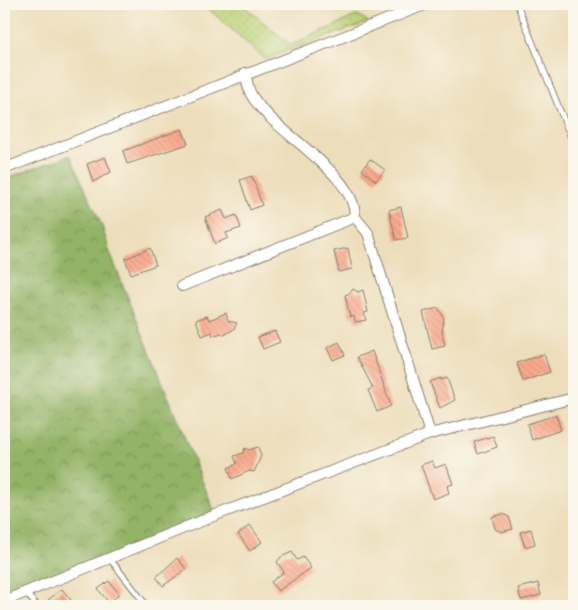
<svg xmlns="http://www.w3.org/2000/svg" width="578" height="610" font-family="Caveat,sans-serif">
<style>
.grass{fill:url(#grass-dots);stroke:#6b7648}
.forest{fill:url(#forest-crowns);stroke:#586841}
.building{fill:url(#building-back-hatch)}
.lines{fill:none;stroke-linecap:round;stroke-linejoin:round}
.service-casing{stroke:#847d6c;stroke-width:7}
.minor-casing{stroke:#847d6c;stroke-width:12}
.service{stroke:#fff;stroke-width:5}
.minor{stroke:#fff;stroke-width:10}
</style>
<defs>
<pattern id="grass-dots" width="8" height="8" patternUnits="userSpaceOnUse" patternTransform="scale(1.25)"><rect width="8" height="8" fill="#bad175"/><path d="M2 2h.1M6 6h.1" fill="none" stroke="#9fb365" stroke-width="1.8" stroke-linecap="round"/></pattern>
<pattern id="forest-crowns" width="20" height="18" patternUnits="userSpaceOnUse" patternTransform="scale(1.25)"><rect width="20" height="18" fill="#93b366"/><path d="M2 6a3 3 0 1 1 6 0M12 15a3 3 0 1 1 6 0" fill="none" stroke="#779153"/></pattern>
<pattern id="building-back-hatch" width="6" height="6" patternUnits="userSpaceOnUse" patternTransform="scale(1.25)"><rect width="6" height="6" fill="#faaa8d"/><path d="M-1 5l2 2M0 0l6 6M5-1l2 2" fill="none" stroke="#d69279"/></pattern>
</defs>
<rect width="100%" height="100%" fill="#fbf7ec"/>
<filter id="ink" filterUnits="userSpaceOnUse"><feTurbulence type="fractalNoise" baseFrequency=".02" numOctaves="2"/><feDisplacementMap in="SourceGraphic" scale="10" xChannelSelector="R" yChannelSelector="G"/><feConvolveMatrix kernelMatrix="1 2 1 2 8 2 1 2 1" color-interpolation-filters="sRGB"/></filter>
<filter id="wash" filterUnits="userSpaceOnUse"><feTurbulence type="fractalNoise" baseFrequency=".0096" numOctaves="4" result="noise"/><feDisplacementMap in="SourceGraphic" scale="20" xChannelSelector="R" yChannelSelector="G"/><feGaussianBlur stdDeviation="1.12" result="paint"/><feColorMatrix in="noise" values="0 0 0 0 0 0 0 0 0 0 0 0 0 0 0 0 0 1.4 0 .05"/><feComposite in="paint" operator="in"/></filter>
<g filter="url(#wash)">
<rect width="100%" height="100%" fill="#eddebb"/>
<path class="grass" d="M203 4H241L291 45 358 15 369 22 265 59Z"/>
<path class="forest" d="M70 155 102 226 110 253 216 515 4 598V179Z"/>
<g id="blocks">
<path class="building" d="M182 129 188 144 127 164 123 151Z
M105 157 111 172 93 182 87 164Z
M370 159 385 170 376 181 362 170Z
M252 176 262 205 250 210 240 180Z
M401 207 408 238 396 240 389 210Z
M222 210 226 219 236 215 241 228 226 233 228 238 215 244 205 217Z
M150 248 156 265 131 274 125 259Z
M348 248 352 269 339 272 334 251Z
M353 289 358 292 363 290 368 312 364 313 366 320 355 322 354 316 350 317 345 295 350 293Z
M438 308 444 318 442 333 445 346 432 349 423 312Z
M226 313 228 321 237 323 234 329 224 335 221 333 213 336 212 332 202 336 196 320 207 316 209 320Z
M275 331 280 342 263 349 258 337Z
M339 342 345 355 333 360 327 348Z
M372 351 391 406 377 412 368 390 373 388 357 357Z
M544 354 550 372 523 381 517 363Z
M441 378V380L447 378 455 400 440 408 430 382Z
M556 415 561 430 532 440 527 424Z
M493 436 497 447 478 454 474 442Z
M258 447 261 456 254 472 249 471 232 479 228 468 237 464 234 456 243 453 245 448 249 450Z
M432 461 435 468 446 464 453 484 447 486 449 493 433 499 421 465Z
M503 514 509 517 513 529 501 532 495 529 492 517Z
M250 525 262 542 250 551 238 534Z
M531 529 535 544 525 547 520 532Z
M292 552 297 560 303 557 311 568 278 591 271 582 284 572 277 562 281 557Z
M177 558 186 569 163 586 156 577Z
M109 581 119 594 109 603 98 589Z
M538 583 541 595 521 600 518 588Z
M62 589 76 606H52L48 600Z"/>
</g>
</g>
<g filter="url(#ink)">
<use href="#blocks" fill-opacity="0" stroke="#847d6c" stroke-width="1"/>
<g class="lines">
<g class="service-casing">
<path id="service" d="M517 4 574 145
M110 559 147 606
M26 593 37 606"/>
</g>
<g class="minor-casing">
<path id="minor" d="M245 73C247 80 248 90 252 96 275 134 356 173 355 217
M4 169 427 4
M182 286 355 217 368 233 430 434
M4 601 216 515 430 434 574 398"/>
</g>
<use href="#service" class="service"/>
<use href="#minor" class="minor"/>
</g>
</g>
<rect width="578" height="610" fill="none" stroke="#fbf7ec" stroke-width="20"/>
</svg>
